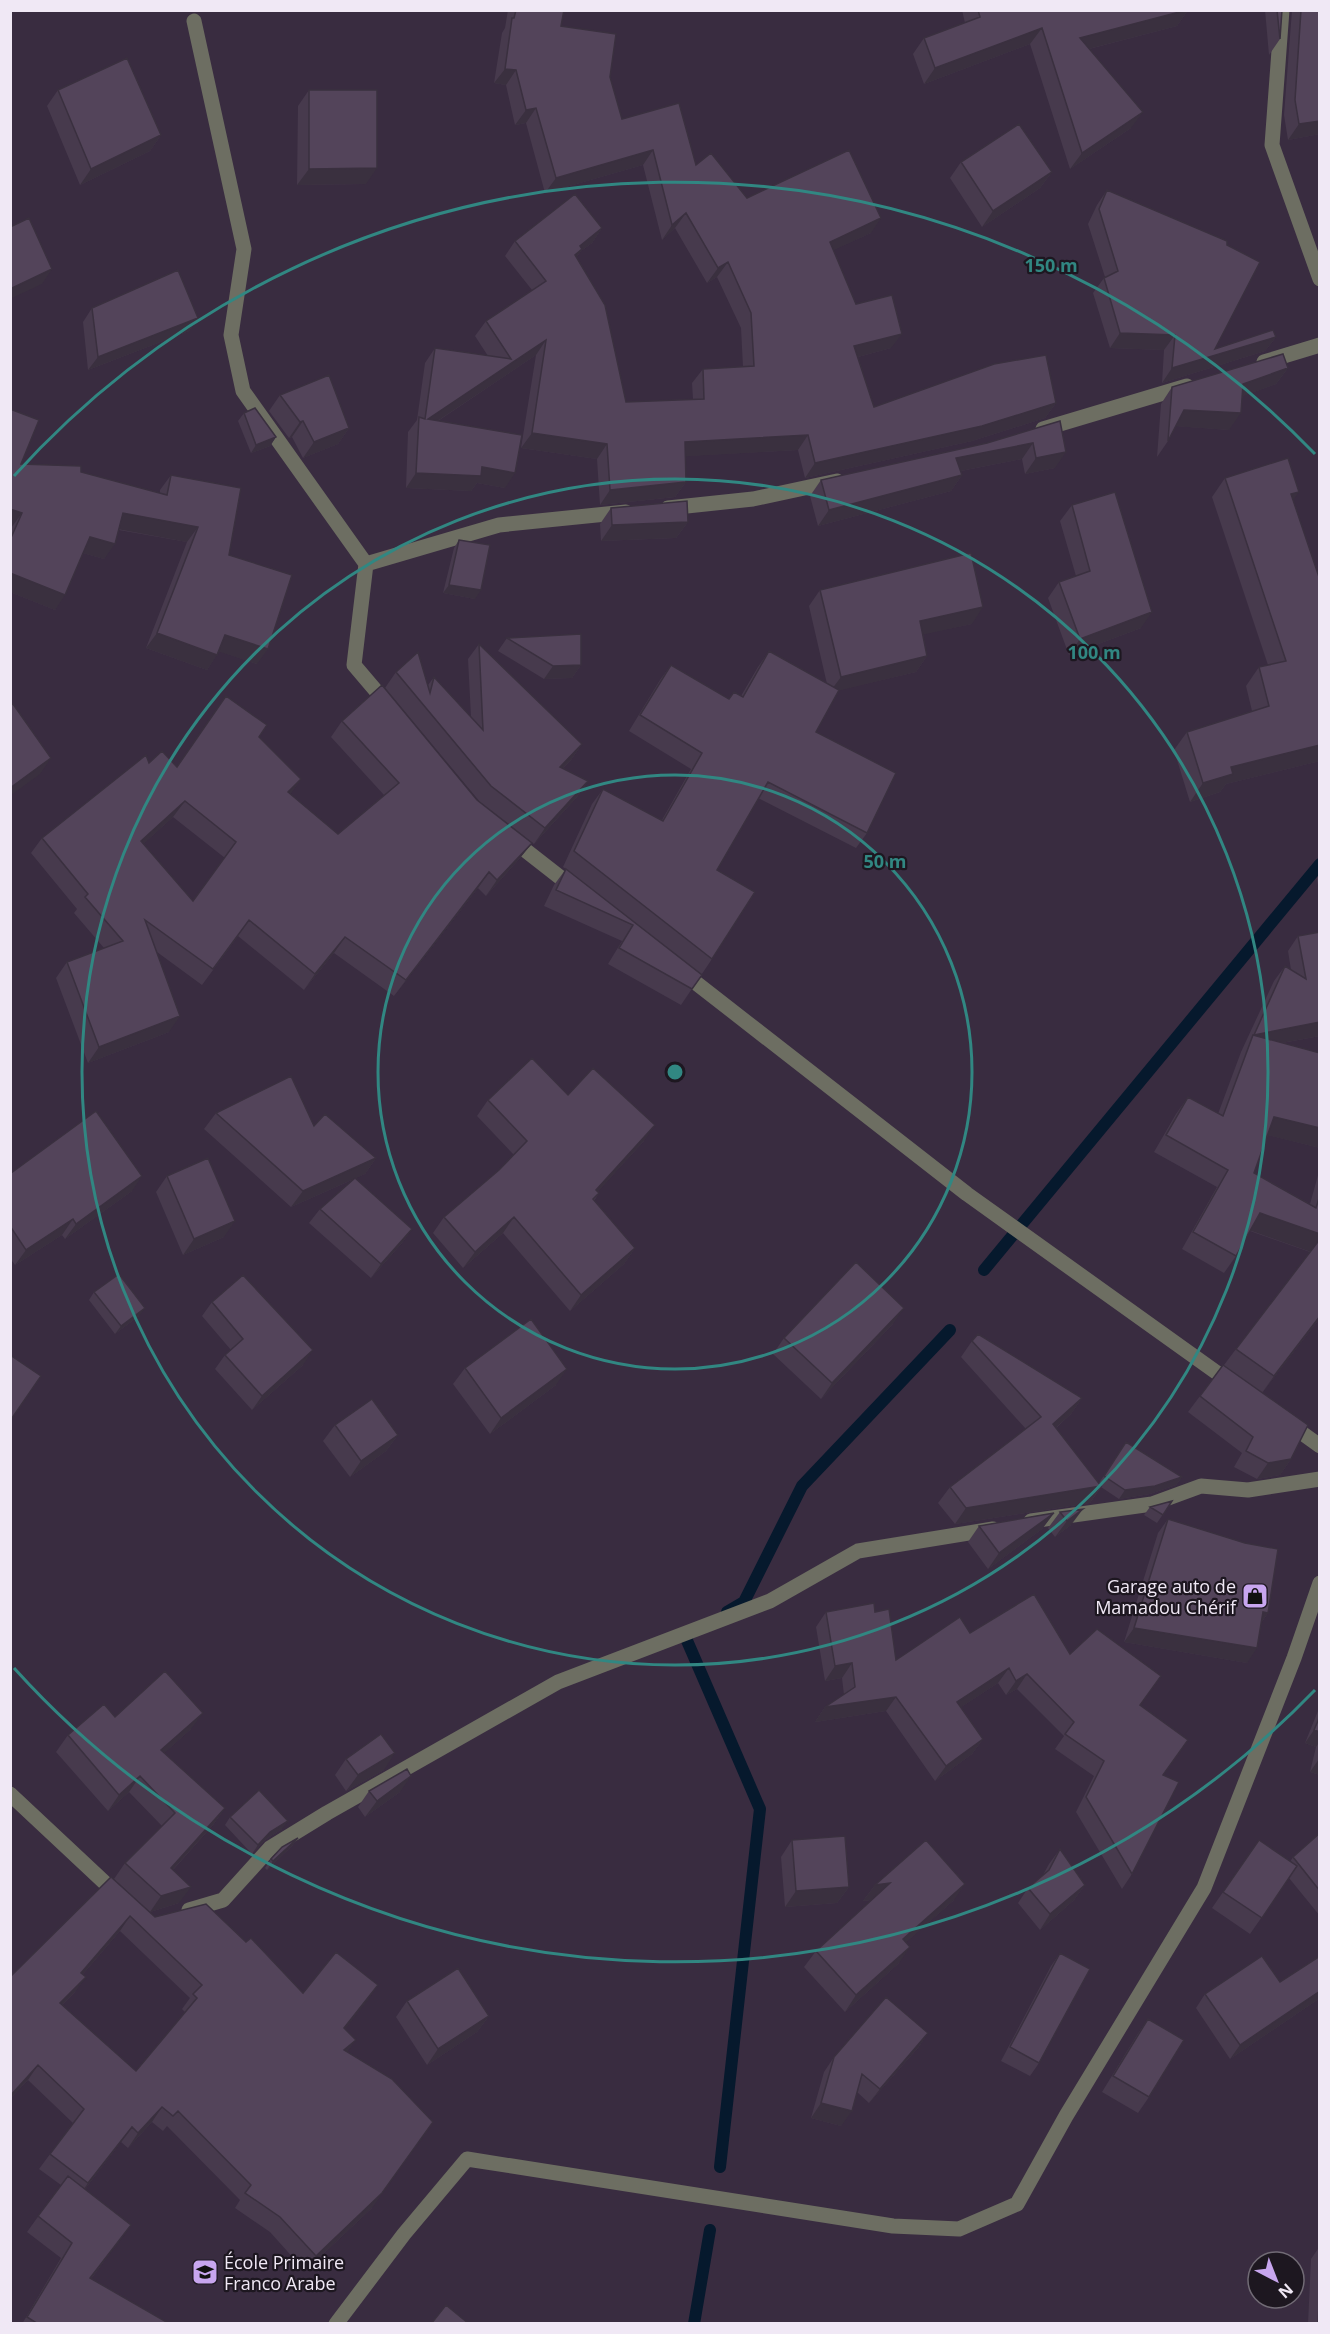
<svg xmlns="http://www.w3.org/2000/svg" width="1330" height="2334" font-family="'Open Sans',sans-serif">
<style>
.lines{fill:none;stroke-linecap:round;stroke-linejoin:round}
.stream{stroke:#06192d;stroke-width:12}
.minor{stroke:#6d6e62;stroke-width:15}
.wall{fill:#473a4d;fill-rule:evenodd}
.shaded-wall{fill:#3a303f}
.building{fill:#53445a;stroke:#3a303f;stroke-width:1.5;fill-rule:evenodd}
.ring{fill:none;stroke:#318782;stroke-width:3}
.labels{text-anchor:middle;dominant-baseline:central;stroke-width:4.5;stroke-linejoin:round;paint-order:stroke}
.poi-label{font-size:18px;fill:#f0e8f5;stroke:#1d1720;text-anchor:end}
.centre{fill:#318782;stroke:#1d1720;stroke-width:3}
.ring-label{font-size:18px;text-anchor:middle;font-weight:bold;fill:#318782;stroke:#1d1720;stroke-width:4.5;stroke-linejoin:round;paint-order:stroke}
</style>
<rect width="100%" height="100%" fill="#392c40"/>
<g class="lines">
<path class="stream" d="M984 1270 1320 864
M727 1612 744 1602 802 1486 950 1330
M694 1631 685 1636 760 1809 720 2167
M694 2324 710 2230"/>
<path class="minor" d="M1282 10 1272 145 1320 279
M194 21 244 249 231 335 243 391 366 564
M1264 362 1320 345
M1043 429 1187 386
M668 508 753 499 837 481
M388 705 354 665 366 564 499 525 626 512
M511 839 575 889
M682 972 967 1194 1234 1385
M1288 1423 1320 1446
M1031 1521 1152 1504 1201 1486 1248 1490 1320 1479
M10 1794 120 1897
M189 1910 223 1900 270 1848 327 1813 558 1682 770 1601 858 1551 993 1529
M336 2324 404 2234 467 2159 893 2226 959 2229 1017 2204 1066 2116 1204 1888 1294 1658 1320 1583"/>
</g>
<path class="wall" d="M508 10H564L561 26 610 77 622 119 696 165 747 198 871 233 833 250 856 304 891 348 858 357 874 407 1056 403 1045 418 972 441 805 478 798 450 685 456 686 482 675 497 600 505 597 459 521 448 536 355 438 421 505 488 477 483 471 491 406 488 408 432 417 420 425 363 435 348 488 356 475 336 486 321 532 290 505 256 515 241 602 228 592 243 581 251 576 258 626 402 693 399 692 383 703 369 743 367 741 328 717 277 707 283 675 228 662 240 643 165 545 193 526 123 515 125 506 85 494 83 502 33 505 28Z
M962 10H1188L1177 26 1089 49 1131 128 1070 169 1030 44 924 84 913 54 924 38 965 23Z
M1265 10H1282L1280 39 1269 55Z
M1292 10H1320V134L1288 140 1284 115Z
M58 90 161 135 150 151 80 185 47 106Z
M309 90 366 184 297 185 298 106Z
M961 162 1052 172 1040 188 982 227 950 178Z
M1107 190 1215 349 1276 337 1265 351 1162 383 1164 350 1110 348 1093 293 1104 278 1105 277 1088 224 1097 205Z
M92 308 198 318 189 331 88 370 83 322Z
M1288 368 1276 384 1242 396 1229 430 1176 426 1168 441 1157 457 1161 404 1172 387Z
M280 395 349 428 338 444 303 458 292 437 289 438 269 411Z
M244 413 276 437 270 446 251 453 238 421Z
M1060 421 1055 468 1025 474 1022 459 961 471 962 475 951 491 818 526 810 496 821 480 987 443Z
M21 464 81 472 160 493V490L171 475 229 555 257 664 219 651 207 670 146 648 187 542 119 530 104 559 83 553 55 610 10 592V530Z
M1225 478 1293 500 1320 761 1226 784 1220 792 1190 802 1174 750 1187 732 1252 711 1246 686 1259 667 1268 665 1212 497Z
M1072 505 1141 628 1069 655 1048 598 1059 582 1076 576 1060 521Z
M611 508 688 522 676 538 601 541 600 524Z
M459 540 475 599 443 593 454 548Z
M820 590 972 624 923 634 927 656 916 672 839 690 816 732 867 833 856 848 758 798 717 870 712 959 681 1005 608 964 622 941 544 906 554 885 566 869 563 867 592 804 603 789 662 820 691 769 629 731 660 680 671 665 729 699 741 696 758 667 769 651 827 684 809 606Z
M507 638 581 665 572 678 544 679 498 651Z
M479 644 582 744 571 760 563 768 588 781 577 797 534 844 480 802 385 688 396 672 428 685 434 677 471 717 468 659Z
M342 721 477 800 532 843 520 858 486 896 478 888 394 996 334 953 304 990 238 936 202 985 157 952 169 1032 88 1063 56 978 67 962 104 948 74 913 77 909 31 853 42 838 149 763 177 767 259 737 301 779 290 794 338 834 384 795 331 737ZM173 817 225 858 193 901 143 844Z
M1320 874V901L1317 878Z
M1320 932V1036L1282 1043 1320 1148 1268 1135 1254 1173 1310 1204 1320 1168V1318L1262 1393 1291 1459 1280 1475 1257 1479 1234 1467 1242 1453 1188 1412 1200 1396 1224 1365 1236 1349 1310 1252 1250 1231 1236 1256 1224 1273 1182 1249 1217 1187 1154 1152 1176 1114 1188 1097 1218 1114 1241 1052 1274 981 1285 966 1291 970 1288 951 1298 936Z
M568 1095 644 1141 598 1191 599 1193 594 1201 635 1248 624 1264 570 1311 503 1233 463 1268 433 1233 444 1217 499 1170 514 1155 477 1116 488 1100Z
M216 1113 314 1126 376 1158 365 1174 355 1178 412 1229 402 1243 371 1278 309 1223 320 1209 354 1179 291 1207 204 1129Z
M10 1172 11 1173 132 1191 65 1239 62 1235 15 1265 10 1258Z
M167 1176 224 1237 183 1255 156 1192Z
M94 1292 139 1316 115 1334 89 1300Z
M212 1302 303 1365 252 1410 215 1369 225 1355 231 1350 202 1316Z
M893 1324 821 1399 773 1354 784 1338Z
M972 1341 1082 1398 1071 1414 1056 1428 1099 1483 1126 1442 1182 1477 1176 1485 1150 1494 1119 1499 1101 1487 1090 1503 955 1524 938 1503 950 1487 1026 1429 961 1357Z
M465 1368 556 1385 490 1434 453 1384Z
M335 1425 398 1435 386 1451 350 1477 323 1441Z
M1172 1501 1157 1523 1144 1515 1150 1507Z
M1060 1512 1071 1525 1055 1537 1048 1528Z
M1054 1513 1042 1529 988 1569 968 1542 979 1526Z
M1168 1519 1268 1613 1261 1623 1247 1663 1124 1642 1158 1533Z
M826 1612H875L896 1660 970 1633 1070 1654 1140 1705 1163 1775 1132 1874 1122 1889 1076 1812 1094 1776 1055 1749 1064 1736 1017 1689 1006 1695 998 1683 961 1707 983 1739 972 1754 935 1781 886 1711 815 1722 825 1707 844 1695 842 1678 825 1681 816 1627Z
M1320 1706V1775L1310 1772 1316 1747 1305 1743Z
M115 1717 191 1729 164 1753 225 1808 213 1825 173 1870 179 1903 150 1912 114 1879 125 1863 162 1826 129 1792 108 1811 56 1752 68 1735Z
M346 1759 384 1770 346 1791 335 1775Z
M369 1791 400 1792 365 1817 358 1807Z
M230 1817 282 1829 265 1840 252 1854 225 1825Z
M1320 1833V1916L1289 1878 1250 1934 1212 1908 1259 1840 1290 1862 1293 1857Z
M298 1838 292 1846 267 1870 265 1868 271 1859Z
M792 1840 849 1887 837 1903 785 1907 781 1857Z
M1060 1849 1085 1885 1074 1900 1040 1930 1018 1903 1028 1888 1043 1875 1049 1864Z
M111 1877 155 1917 246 1942 303 1993 378 1985 345 2029 347 2052 372 2208 305 2271 270 2232 235 2208 240 2200 167 2126 163 2131 152 2122 128 2148 121 2142 85 2189 131 2225 91 2279 170 2324H22L61 2258 27 2232 61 2185 39 2169 73 2123 28 2080 10 2099V1977ZM120 1931 190 1998 182 2009 185 2012 136 2071 62 2005 75 1992 83 1974Z
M875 1885 954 1900 906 1942 899 1963 845 2012 804 1967 816 1951 872 1900 863 1901Z
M1060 1953 1039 2063 1030 2076 1001 2061 1051 1966Z
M1320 1956V1998L1230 2059 1196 2008 1205 1994 1280 1982Z
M407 2001 489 2016 477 2032 427 2065 396 2017Z
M1148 2019 1149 2097 1138 2113 1102 2092 1137 2035Z
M928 2033 918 2048 869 2103 857 2092 841 2126 811 2118 824 2072 834 2057Z
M1320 2246V2324H1308L1311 2259Z"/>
<path class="shaded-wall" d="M1188 10 1177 26 1069 54 1080 38Z
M1042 28 1030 44 924 84 935 68Z
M505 69 516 70 506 85 494 83Z
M536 108 526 123 515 125 526 110Z
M1143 112 1131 128 1070 169 1082 153Z
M1320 121V134L1288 140 1299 124Z
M161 135 150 151 80 185 91 169Z
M653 150 643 165 545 193 556 178Z
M377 168 366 184 297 185 309 169Z
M1052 172 1040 188 982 227 993 211Z
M686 213 675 228 662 240 672 225Z
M881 218 871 233 819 257 830 242Z
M602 228 592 243 581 251 572 264 564 270 580 246Z
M728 262 717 277 707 283 718 268Z
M52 269 42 284 10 299V289Z
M198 318 189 331 88 370 98 357Z
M1120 333 1175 335 1164 350 1110 348Z
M902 334 891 348 843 361 854 346Z
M1276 337 1265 351 1162 383 1172 368Z
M546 340 536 355 418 434 428 419Z
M1288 368 1276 384 1232 400 1243 384Z
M1056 403 1045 418 972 441 805 478 815 463Z
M1184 410 1241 413 1229 430 1173 426Z
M303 421 292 437 289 438 300 422Z
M349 428 338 444 303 458 314 442Z
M532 433 607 444 597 459 521 448Z
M808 435 798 450 674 457 685 442Z
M276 437 270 446 251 453 256 445Z
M1033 443 1022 459 945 474 956 458Z
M1066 452 1055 468 1025 474 1036 458Z
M482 467 515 473 505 488 477 483 471 491 406 488 416 473Z
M962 475 951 491 818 526 829 510Z
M686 482 675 497 600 505 610 490Z
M1299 492 1286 510 1291 494Z
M10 509 22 513 11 528H10Z
M123 513 198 527 187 542 112 528Z
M688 522 676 538 601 541 612 525Z
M90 537 115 544 104 559 79 552Z
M10 573 65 595 55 610 10 592Z
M449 585 481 590 475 599 443 593Z
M983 607 972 624 908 638 920 621Z
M1152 612 1141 628 1069 655 1080 639Z
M157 633 217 655 207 670 146 648Z
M225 635 268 649 257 664 214 650Z
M927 656 916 672 829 693 841 677Z
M581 665 572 678 544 679 553 666Z
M582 744 571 760 549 782 560 767Z
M1320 745V761L1226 784 1220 792 1190 802 1203 783 1231 767Z
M51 758 40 774 10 796V788Z
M301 779 290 795 288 792Z
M588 781 577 797 534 844 545 828Z
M185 801 173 817 129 857 141 841Z
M532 843 520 858 486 896 497 880Z
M489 872 478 888 394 996 406 980Z
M345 937 334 953 304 990 315 974Z
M180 1016 169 1032 88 1063 99 1047Z
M1320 1022V1036L1248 1049 1254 1035Z
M1274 1117 1320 1128V1148L1263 1134Z
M655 1125 644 1141 585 1206 596 1190Z
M376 1158 365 1174 291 1207 303 1191Z
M142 1176 132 1191 65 1239 76 1224Z
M1260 1213 1320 1234V1240L1311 1252 1249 1230Z
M514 1217 503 1233 463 1268 475 1252Z
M73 1219 62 1235 15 1265 26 1250Z
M235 1221 224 1237 183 1255 194 1239Z
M412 1229 402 1243 371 1278 381 1264Z
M635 1248 624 1264 570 1311 581 1295Z
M145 1308 139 1316 115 1334 121 1326Z
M904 1308 893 1324 821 1399 832 1383Z
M1320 1316V1318L1262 1393 1274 1376Z
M313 1350 303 1365 252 1410 262 1396Z
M567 1369 556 1385 490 1434 501 1418Z
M1082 1398 1071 1414 1042 1440 1053 1424Z
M398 1435 386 1451 350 1477 361 1461Z
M1291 1459 1280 1475 1257 1479 1268 1463Z
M1182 1477 1176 1485 1150 1494 1119 1499 1125 1490Z
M1101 1486 1090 1503 955 1524 966 1508Z
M1083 1509 1071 1525 1055 1537 1067 1521Z
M1054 1513 1042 1529 988 1569 999 1553Z
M1263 1612 1268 1613 1258 1627Z
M1134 1628 1257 1648 1247 1663 1124 1642Z
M852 1663 842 1678 825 1681 835 1666Z
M1009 1668 998 1683 946 1717 957 1702Z
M1027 1674 1017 1689 1006 1695 1016 1681Z
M896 1697 886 1711 815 1722 825 1707Z
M203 1713 191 1729 149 1767 161 1750Z
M1314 1730 1320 1732V1741L1316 1747 1305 1743Z
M983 1739 972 1754 935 1781 946 1766Z
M395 1753 384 1770 346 1791 358 1775Z
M1319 1759H1320V1775L1310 1772Z
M140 1776 129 1792 108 1811 119 1795Z
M411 1776 400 1792 365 1817 377 1801Z
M225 1808 213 1825 160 1884 171 1868Z
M288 1821 282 1829 265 1840 252 1854 258 1845 270 1832Z
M298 1838 292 1846 267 1870 273 1861Z
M890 1883 879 1899 863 1901 875 1885Z
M965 1884 954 1900 892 1955 903 1939Z
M1085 1885 1074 1900 1040 1930 1050 1914Z
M191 1887 179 1903 150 1912 161 1896Z
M849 1887 837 1903 785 1907 796 1891Z
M130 1916 120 1931 71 1988 81 1973Z
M910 1947 899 1963 845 2012 856 1995Z
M86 1977 75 1992 49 2018 60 2003Z
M378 1985 368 2000 334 2043 344 2028Z
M1320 1991V1998L1230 2059 1240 2045Z
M489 2016 477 2032 427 2065 438 2049Z
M928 2033 918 2048 869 2103 880 2089Z
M356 2040 345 2055 344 2050Z
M38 2065 28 2080 10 2099V2096Z
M821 2103 852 2111 841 2126 811 2118Z
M162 2107 152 2122 128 2148 138 2133Z
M433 2122 372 2208 305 2271 316 2256Z
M132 2127 121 2142 78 2198 88 2183Z
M131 2225 120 2241 79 2294 90 2278Z"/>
<path class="building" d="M516 10H564L561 26 616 34 610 77 622 119 679 103 696 165 711 153 747 198 849 150 881 218 830 242 856 304 892 295 902 334 854 346 874 407 994 364 1046 355 1056 403 982 426 815 463 808 435 685 442 686 482 610 490 607 444 532 433 546 340 428 419 522 435 515 473 482 467 481 476 416 473 419 417 425 419 435 348 511 359 486 321 546 281 515 241 575 194 602 228 580 246 582 249 575 255 605 305 626 402 704 399 703 369 754 366 751 313 728 262 718 268 686 213 672 225 653 150 556 178 536 108 526 110 516 70 505 69 512 18H514Z
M978 10H1187L1080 38 1143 112 1082 153 1042 28 935 68 924 38 980 17Z
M1277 10H1282L1280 39Z
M1301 10H1320V121L1299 124 1295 100Z
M127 58 161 135 91 169 58 90Z
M309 90H377V168L309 169Z
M1019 124 1052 172 993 211 961 162Z
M1107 190 1227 241V245L1260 262 1215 349 1273 330 1276 337 1172 368 1175 335 1120 333 1104 278 1118 271 1099 209Z
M29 218 52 269 10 289V227Z
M178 270 198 318 98 357 92 308Z
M1283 354 1288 368 1243 384 1241 413 1184 410 1168 441 1172 387Z
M329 375 349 428 314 442 303 421 300 422 280 395Z
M255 408 276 437 256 445 244 413Z
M10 409 39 420 21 464 81 466V472L167 495 171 475 241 488 229 555 292 575 268 649 225 635 217 655 157 633 198 527 123 513 115 544 90 537 65 595 10 573V540L22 513 10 509Z
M1060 421 1066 452 1036 458 1033 443 956 458 962 475 829 510 821 480 987 443Z
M1288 458 1299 492 1291 494 1320 580V745L1231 767 1233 774 1203 783 1187 732 1269 706 1259 667 1286 661 1225 478Z
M1115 492 1152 612 1080 639 1059 582 1090 571 1072 505Z
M687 501 688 522 612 525 611 508Z
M459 540 490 545 481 590 449 585Z
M971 553 983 607 920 621 927 656 841 677 820 590Z
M581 634V665L553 666 507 638Z
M479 644 582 744 560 767 588 781 545 828 491 786 396 672 418 652 430 693 434 677 483 730Z
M769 651 839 690 816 732 896 773 867 833 768 782 717 870 755 892 712 959 574 851 603 789 663 821 702 753 640 715 671 665 729 699 734 692 743 697Z
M382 685 477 800 532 843 497 880 489 872 406 980 345 937 315 974 249 920 213 969 145 920 180 1016 99 1047 67 962 123 941 85 897 88 894 42 838 146 755 149 763 162 751 177 767 226 696 267 725 259 737 301 779 288 792 338 834 399 783 342 721ZM185 801 236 842 193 901 141 841Z
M13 704 51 758 10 788V706Z
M566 869 702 975 692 989 619 948 633 925 556 890Z
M1320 932V1022L1254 1035 1285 966 1306 979 1298 936Z
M1253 1035 1320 1053V1128L1274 1117 1254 1173 1316 1208 1320 1195V1234L1260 1213 1236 1256 1193 1232 1228 1170 1166 1135 1188 1097 1223 1116Z
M532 1058 568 1095 593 1068 655 1125 596 1190 599 1193 593 1199 635 1248 581 1295 514 1217 475 1252 444 1217 499 1170 527 1141 488 1100Z
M291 1076 314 1126 325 1114 376 1158 303 1191 216 1113Z
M96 1111 142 1176 76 1224 73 1219 26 1250 10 1226V1172L11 1173Z
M208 1158 235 1221 194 1239 167 1176Z
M355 1178 412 1229 381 1264 320 1209Z
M1320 1239V1316L1274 1376 1236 1349Z
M856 1262 904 1308 832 1383 784 1338Z
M119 1274 145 1308 121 1326 94 1292Z
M243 1275 313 1350 262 1396 225 1355 243 1339 212 1302Z
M531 1319 567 1369 501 1418 465 1368Z
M978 1334 1082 1398 1053 1424 1101 1486 966 1508 950 1487 1041 1417 972 1341Z
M10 1355 41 1376 10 1421Z
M1223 1365 1308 1425 1291 1459 1268 1463 1246 1451 1253 1437 1200 1396Z
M372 1399 398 1435 361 1461 335 1425Z
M1126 1442 1182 1477 1155 1486 1125 1490 1104 1476Z
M1172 1501 1163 1515 1150 1507Z
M1083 1509 1067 1521 1060 1512Z
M1054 1513 999 1553 979 1526Z
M1168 1519 1245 1543 1278 1549 1268 1613 1263 1612 1257 1648 1134 1628Z
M1034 1594 1070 1654 1097 1629 1161 1676 1140 1705 1188 1740 1163 1775 1179 1782 1132 1874 1086 1797 1104 1761 1065 1734 1074 1722 1027 1674 1016 1681 1009 1668 957 1702 983 1739 946 1766 896 1697 825 1707 855 1687 852 1663 835 1666 826 1612 874 1603 875 1612 889 1609 896 1660 960 1617 970 1633Z
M165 1671 203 1713 161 1750 225 1808 171 1868 191 1887 161 1896 125 1863 175 1813 140 1776 119 1795 68 1735 104 1704 115 1717Z
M1320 1716V1732L1314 1730Z
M381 1734 395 1753 358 1775 346 1759Z
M407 1769 411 1776 377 1801 369 1791Z
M259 1790 288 1821 270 1832 258 1845 230 1817Z
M1320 1833V1891L1293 1857Z
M845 1836 849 1887 796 1891 792 1840Z
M298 1838 273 1861 271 1859 282 1847Z
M926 1840 965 1884 903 1939 910 1947 856 1995 816 1951 890 1883 875 1885Z
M1259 1840 1297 1866 1262 1918 1223 1892Z
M1060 1849 1085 1885 1050 1914 1028 1888 1049 1870Z
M111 1877 155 1917 206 1904 246 1942 251 1938 303 1993 336 1952 378 1985 344 2028 356 2040 344 2050 392 2079 433 2122 382 2193 316 2256 280 2217 245 2193 251 2185 178 2111 173 2116 162 2107 138 2133 132 2127 88 2183 50 2154 84 2109 38 2065 10 2096V1977ZM130 1916 202 1985 193 1994 197 1998 136 2071 60 2003 86 1977 81 1973Z
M1060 1953 1090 1969 1039 2063 1010 2047Z
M1262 1956 1280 1982 1320 1956V1991L1240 2045 1205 1994Z
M458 1968 489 2016 438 2049 407 2001Z
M886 1997 928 2033 880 2089 862 2074 852 2111 821 2103 834 2057Z
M1148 2019 1184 2040 1149 2097 1113 2076Z
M68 2176 131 2225 90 2278 170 2324H38L27 2317 72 2243 38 2216Z
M1320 2290V2324H1318Z
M446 2305 469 2324H431Z"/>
<g class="ring">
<circle cx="675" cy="1072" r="297"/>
<circle cx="675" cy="1072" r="593"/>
<path d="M1315 1690A890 890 0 0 1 14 1668M14 476A890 890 0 0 1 1315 454"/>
</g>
<defs>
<g id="shop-square" transform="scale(1.35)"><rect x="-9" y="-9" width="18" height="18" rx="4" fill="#c8a6ef" stroke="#1d1720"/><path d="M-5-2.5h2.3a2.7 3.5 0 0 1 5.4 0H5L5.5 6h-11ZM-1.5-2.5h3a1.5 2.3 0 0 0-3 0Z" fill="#111"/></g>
<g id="school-square" transform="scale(1.35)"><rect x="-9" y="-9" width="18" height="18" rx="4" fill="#c8a6ef" stroke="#1d1720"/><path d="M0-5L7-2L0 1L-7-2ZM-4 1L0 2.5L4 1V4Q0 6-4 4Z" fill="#111"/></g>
</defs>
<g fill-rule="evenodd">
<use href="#shop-square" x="1255" y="1596"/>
<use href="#school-square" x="205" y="2272"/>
</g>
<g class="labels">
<g class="poi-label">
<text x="1236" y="1586">Garage auto de<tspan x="1236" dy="21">Mamadou Chérif</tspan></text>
<text x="224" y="2262" text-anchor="start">École Primaire<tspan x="224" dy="21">Franco Arabe</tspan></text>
</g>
</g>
<circle cx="675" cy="1072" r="9" class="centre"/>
<g class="ring-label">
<text x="1051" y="272">150 m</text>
<text x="1094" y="659">100 m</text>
<text x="885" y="868">50 m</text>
</g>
<rect width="1330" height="2334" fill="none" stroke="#f0e8f5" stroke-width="24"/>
<g transform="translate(1276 2280) rotate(138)"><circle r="28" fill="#1d1720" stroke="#716b75" stroke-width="1.5"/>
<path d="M0-4.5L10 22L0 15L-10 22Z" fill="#c8a6ef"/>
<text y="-9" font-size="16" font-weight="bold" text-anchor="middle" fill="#f0e8f5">N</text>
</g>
</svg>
